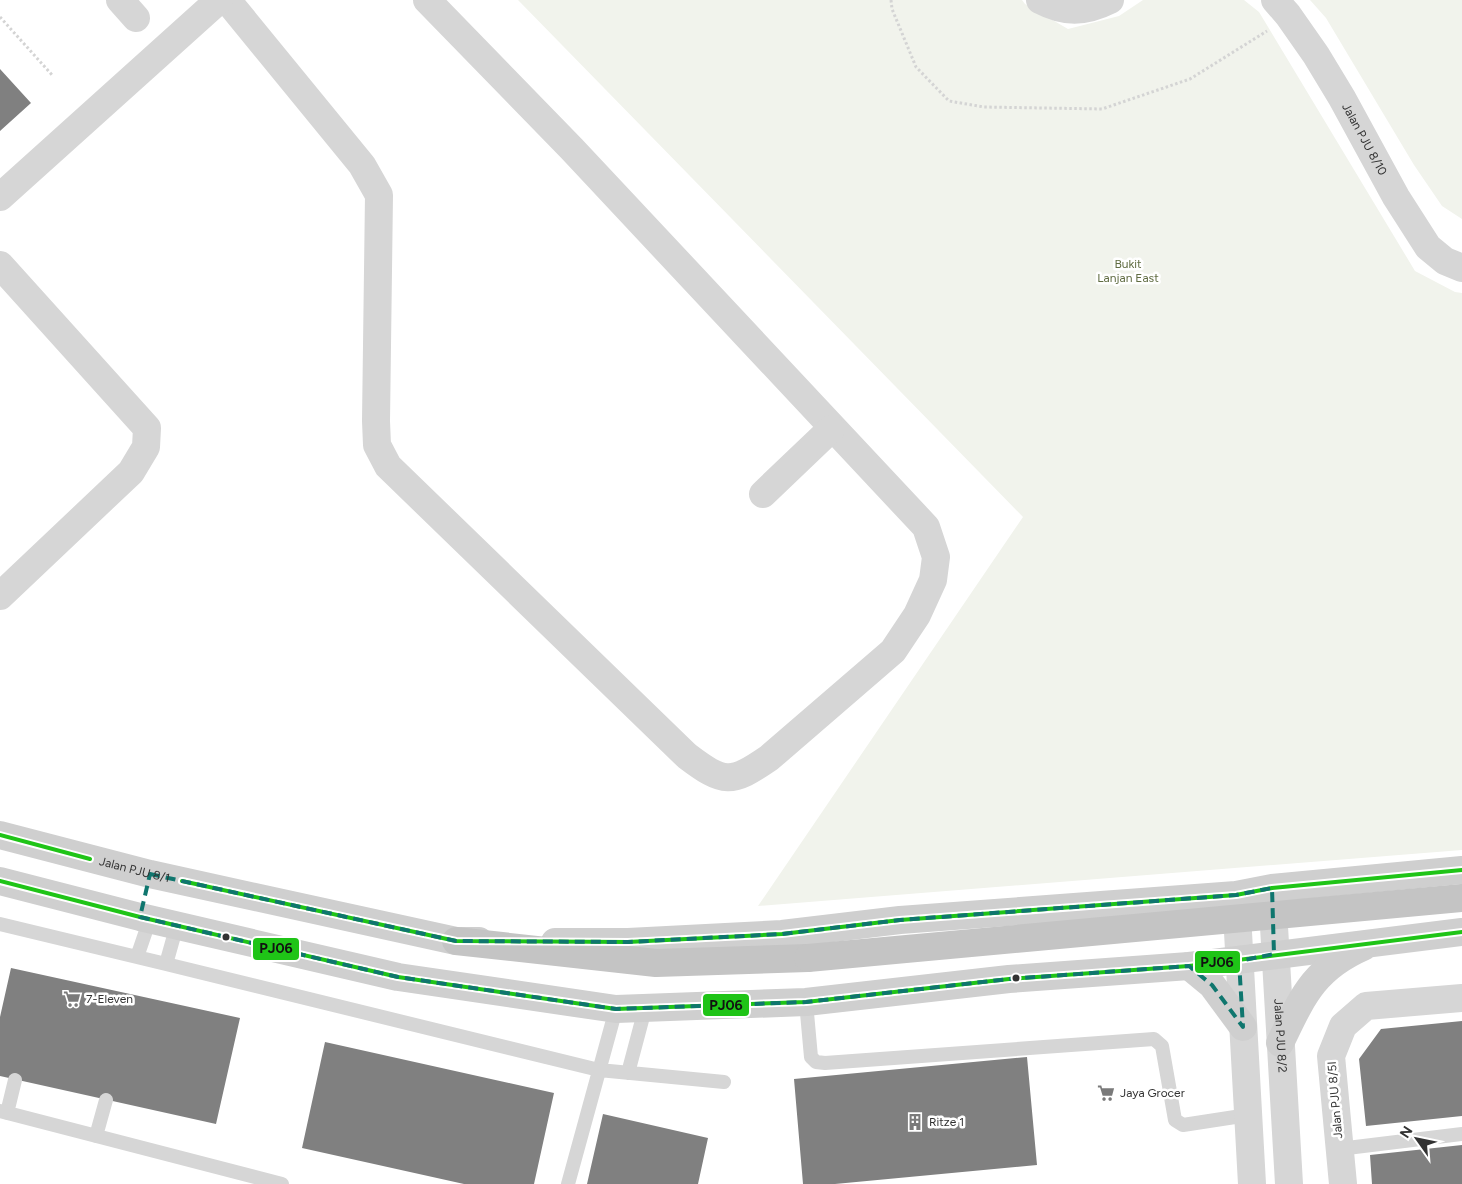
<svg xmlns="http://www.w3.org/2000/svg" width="1462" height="1184" font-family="Figtree,sans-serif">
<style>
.green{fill:#f1f3ec}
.building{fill:#808080}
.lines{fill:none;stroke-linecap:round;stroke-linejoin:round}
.path{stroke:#d4d4d4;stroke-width:3;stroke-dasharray:2.5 2.5;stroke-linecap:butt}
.lane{stroke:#d6d6d6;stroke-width:14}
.street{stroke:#d6d6d6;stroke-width:28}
.secondary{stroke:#cfcfcf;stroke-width:28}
.highway{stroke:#c4c4c4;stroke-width:28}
.highway-bridge{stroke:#c4c4c4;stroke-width:28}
.bus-1-casing{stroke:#fff;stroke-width:8}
.bus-1{stroke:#1fc417;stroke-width:4}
.marked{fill:none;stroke:#0f766e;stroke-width:4;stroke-dasharray:10 6;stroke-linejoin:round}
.bus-dot{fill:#323232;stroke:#fff;stroke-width:2}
.labels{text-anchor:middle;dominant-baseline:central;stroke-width:5;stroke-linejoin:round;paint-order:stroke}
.street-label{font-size:12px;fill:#323232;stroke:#fff}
.park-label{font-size:12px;fill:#606c42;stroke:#fff}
.poi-label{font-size:12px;fill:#323232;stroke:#fff;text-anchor:start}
.line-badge{stroke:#fff;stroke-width:2}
.pale-badge-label{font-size:14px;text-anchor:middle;font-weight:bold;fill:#111}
</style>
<rect width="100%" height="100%" fill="#fff"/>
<path class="green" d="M518 0H1022L1025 4 1068 29 1119 16 1143 0H1244L1259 12 1415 271 1455 292 1462 293V850L758 906 1023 517Z
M1310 0H1462V219L1442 206 1414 165 1326 18Z"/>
<path class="building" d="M0 69 31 103 0 131Z
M11 968 240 1018 216 1124 0 1076V1017Z
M1462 1021V1116L1366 1126 1359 1059 1381 1029Z
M325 1042 554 1093 534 1184H464L302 1148Z
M1027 1057 1037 1165 835 1184H803L794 1079Z
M603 1114 708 1138 698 1184H587Z
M1462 1145V1184H1372L1370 1155Z"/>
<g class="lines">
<path class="path" d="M891 0 892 9 916 67 949 101 984 107 1102 109 1190 79 1267 31
M0 17 53 76"/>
<path class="lane" d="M0 924 166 964
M177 925 166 964 599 1070 724 1082
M137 957 150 919
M806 1002 811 1057 816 1062 825 1063 1154 1039 1162 1046 1175 1120 1183 1125 1248 1115
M628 1073 645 1009
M0 1111 282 1184
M7 1113 15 1080
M96 1136 106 1100
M1339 1149 1462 1134
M568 1184 616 1009"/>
<g class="street">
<path d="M120 0 136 18"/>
<path d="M227 0 362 165 379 195 376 421 377 445 388 466 687 756C724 784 731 784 769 758L893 651 917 615 933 580 936 557 926 527 572 149 427 0"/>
<path d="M1040 0C1065 13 1084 13 1110 0"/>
<path id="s1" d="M1275 0 1288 15 1316 55 1342 98 1396 197 1428 247 1445 261 1462 268"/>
<path d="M0 197 219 0"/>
<path d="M0 265 147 428 146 447 131 472 0 596"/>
<path d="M763 494 831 429"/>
<path id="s2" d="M1272 892 1289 1184"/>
<path d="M1236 896 1252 1184"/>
<path d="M1343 1184 1331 1056 1343 1026 1366 1006 1462 998"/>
</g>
<g class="secondary">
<path id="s3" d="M0 835 150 874 456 941H479"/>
<path d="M0 881 140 917 398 977 616 1009 806 1002 1009 979 1189 966 1462 932"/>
<path d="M555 942H628L782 934 900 920 1236 895 1272 888 1462 870"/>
<path d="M1189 966 1212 985 1243 1027"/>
<path d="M1280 1043C1302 998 1313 969 1363 947"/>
</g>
<path class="highway" d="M456 941 656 963 808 958"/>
<path class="highway-bridge" d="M808 958 1462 898"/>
<g class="bus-1-casing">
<path id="bus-1" d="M0 835 90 859
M0 881 140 917 398 977 616 1009 806 1002 1009 979 1189 966 1462 932
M182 881 456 941 628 942 782 934 900 920 1236 895 1272 888 1462 870"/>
</g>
<use href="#bus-1" class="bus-1"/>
</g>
<path class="marked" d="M150 874 456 941 628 942 782 934 900 920 1236 895 1272 888 1274 954 1239 961 1243 1027 1212 985 1189 966 1009 979 806 1002 616 1009 398 977 140 917Z"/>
<defs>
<g id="supermarket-bare" transform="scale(1.35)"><path d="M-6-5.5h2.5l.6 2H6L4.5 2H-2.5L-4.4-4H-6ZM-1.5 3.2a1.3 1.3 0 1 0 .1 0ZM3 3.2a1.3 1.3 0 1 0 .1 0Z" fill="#7a7a7a" stroke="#fff" stroke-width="2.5" paint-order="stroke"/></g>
<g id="building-bare" transform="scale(1.35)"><path d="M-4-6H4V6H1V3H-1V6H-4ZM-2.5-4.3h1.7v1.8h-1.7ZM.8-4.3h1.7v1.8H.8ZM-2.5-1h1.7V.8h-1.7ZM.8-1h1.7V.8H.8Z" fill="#7a7a7a" stroke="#fff" stroke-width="2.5" paint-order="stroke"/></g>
</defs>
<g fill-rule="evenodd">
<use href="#supermarket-bare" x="72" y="999"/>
<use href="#supermarket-bare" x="1106" y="1093"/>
<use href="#building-bare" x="915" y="1122"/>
</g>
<g class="bus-dot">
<circle cx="226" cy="937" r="4.5"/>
<circle cx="1016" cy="978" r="4.5"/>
</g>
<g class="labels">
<g class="street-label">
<text stroke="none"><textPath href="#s1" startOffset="166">Jalan PJU 8/10</textPath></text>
<text stroke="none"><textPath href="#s3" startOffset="139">Jalan PJU 8/1</textPath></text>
<text stroke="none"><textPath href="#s2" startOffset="144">Jalan PJU 8/2</textPath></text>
<text transform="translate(1335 1100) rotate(-95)">Jalan PJU 8/5I</text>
</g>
<g class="park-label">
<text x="1128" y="264">Bukit<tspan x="1128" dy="14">Lanjan East</tspan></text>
</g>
<g class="poi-label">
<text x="86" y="999">7-Eleven</text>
<text x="1120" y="1093">Jaya Grocer</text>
<text x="929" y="1122">Ritze 1</text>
</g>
</g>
<g class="line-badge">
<rect x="252" y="937" width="48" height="24" rx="5" fill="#1fc417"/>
<rect x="1194" y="950" width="47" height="24" rx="5" fill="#1fc417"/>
<rect x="702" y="993" width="48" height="24" rx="5" fill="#1fc417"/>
</g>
<g class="pale-badge-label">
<text x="276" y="953">PJ06</text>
<text x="1217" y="967">PJ06</text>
<text x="726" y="1010">PJ06</text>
</g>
<g transform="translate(1417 1139) rotate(303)" stroke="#ffffff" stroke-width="4" paint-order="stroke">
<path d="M0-4L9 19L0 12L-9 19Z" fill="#323232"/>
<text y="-8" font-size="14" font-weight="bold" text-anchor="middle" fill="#323232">N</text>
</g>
</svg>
